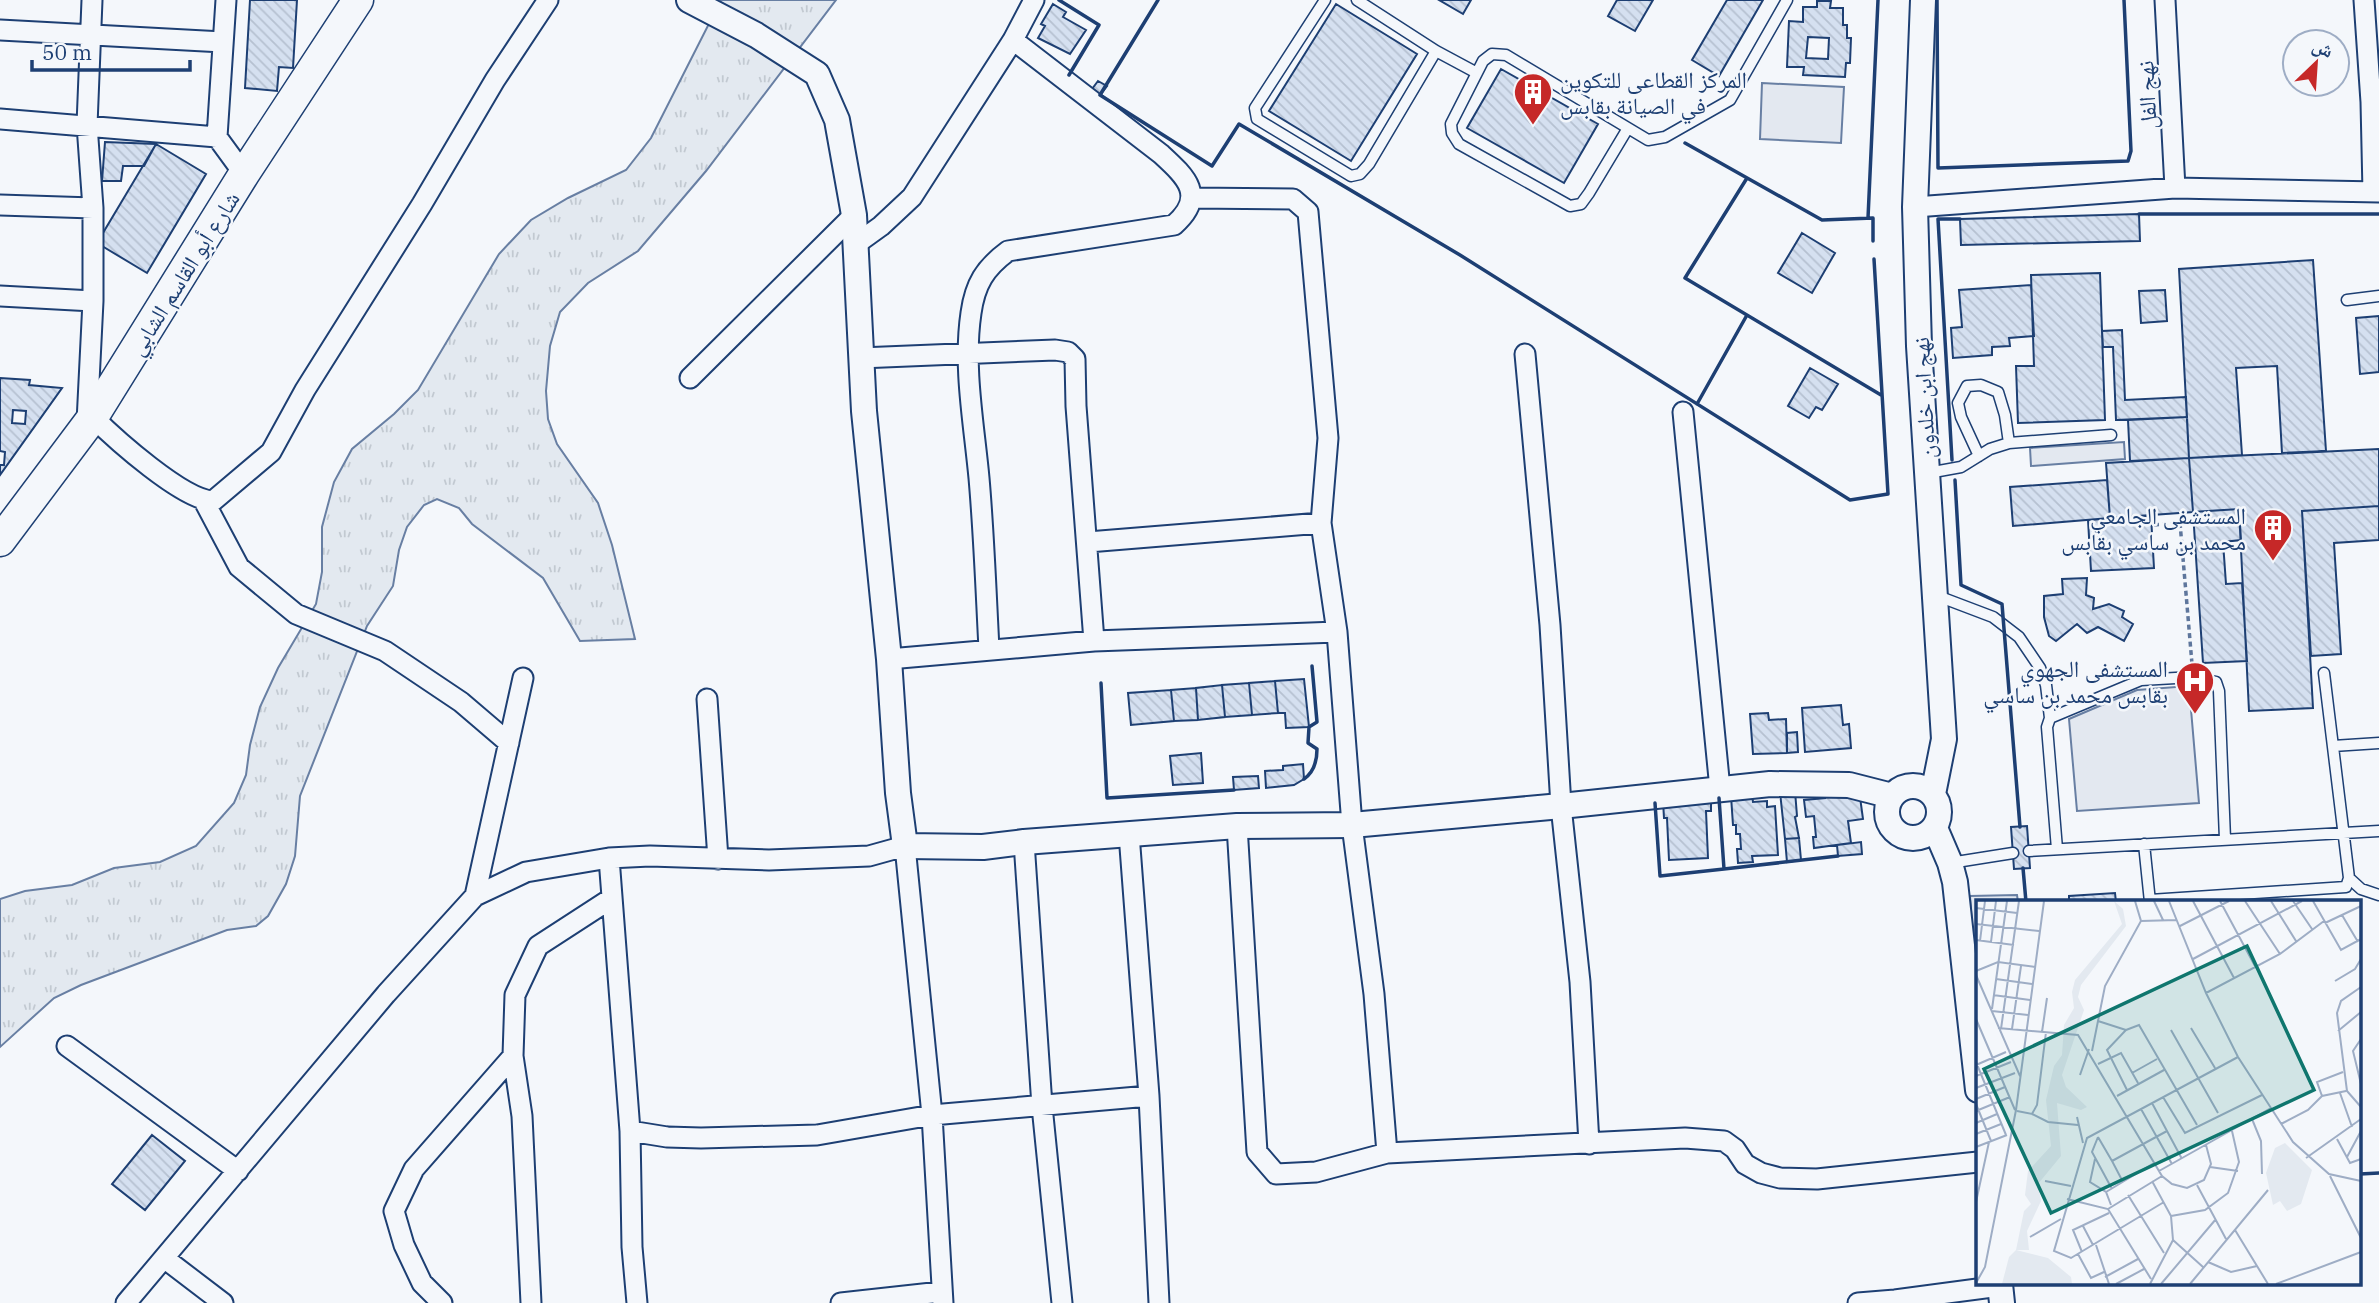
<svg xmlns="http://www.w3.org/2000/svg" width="2379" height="1303" font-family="'IBM Plex Serif','Noto Naskh Arabic',serif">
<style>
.grass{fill:url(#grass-tufts);stroke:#687fa3;stroke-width:2}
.parking{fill:#e3e8f0;stroke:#687fa3;stroke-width:2}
.building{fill:url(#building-back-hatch);stroke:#1d3f73;stroke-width:2;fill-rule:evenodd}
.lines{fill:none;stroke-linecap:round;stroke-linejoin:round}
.service-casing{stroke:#1d3f73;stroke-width:13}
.minor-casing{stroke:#1d3f73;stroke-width:23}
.tertiary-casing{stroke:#1d3f73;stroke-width:28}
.primary-casing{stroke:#1d3f73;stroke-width:33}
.path{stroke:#5e769c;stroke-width:3.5;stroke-dasharray:5 3.5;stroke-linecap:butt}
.service{stroke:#f4f7fb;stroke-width:10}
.minor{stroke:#f4f7fb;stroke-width:19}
.tertiary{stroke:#f4f7fb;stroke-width:24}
.primary{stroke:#f4f7fb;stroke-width:30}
.wall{stroke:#1d3f73;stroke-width:3.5}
.labels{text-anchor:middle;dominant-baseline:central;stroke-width:5;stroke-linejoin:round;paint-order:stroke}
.poi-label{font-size:23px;fill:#1d3f73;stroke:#f4f7fb;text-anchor:end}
.street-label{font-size:23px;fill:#1d3f73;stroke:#f4f7fb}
.inset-road{fill:none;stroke:#9eadc5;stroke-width:2}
.view{fill:#0f766e;fill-opacity:0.15;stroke:#0f766e;stroke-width:3.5}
.inset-edge{fill:none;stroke:#1d3f73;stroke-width:3.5}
</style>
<defs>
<pattern id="grass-tufts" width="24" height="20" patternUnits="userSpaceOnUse" patternTransform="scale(1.75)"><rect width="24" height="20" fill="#e3e9f0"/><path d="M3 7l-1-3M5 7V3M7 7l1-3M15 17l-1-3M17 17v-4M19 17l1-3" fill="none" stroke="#c2c9d1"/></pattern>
<pattern id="building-back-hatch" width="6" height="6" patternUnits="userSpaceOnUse" patternTransform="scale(1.75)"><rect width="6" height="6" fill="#d5e0f0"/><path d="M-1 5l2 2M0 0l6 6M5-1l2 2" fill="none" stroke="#b6c1d1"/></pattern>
</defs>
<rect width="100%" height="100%" fill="#f4f7fb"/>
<path class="grass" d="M721 0H836L706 171 638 251 588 283 560 312 550 346 546 391 548 419 557 444 598 503 612 545 635 639 580 641 543 578 472 524 459 508 437 499 424 505 407 527 399 550 393 586 367 626 300 796 295 856 286 884 268 916 256 926 227 930 81 985 54 998 0 1047V899L25 891 72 885 114 868 160 862 196 846 234 803 246 775 250 745 260 707 278 668 316 604 322 572V527L334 482 352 449 394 414 418 390 499 254 531 220 568 198 626 170 651 138Z"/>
<path class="parking" d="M1762 83 1844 87 1841 143 1760 139Z
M2124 442 2125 459 2031 466 2030 448Z
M2189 686 2199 803 2077 811 2069 719 2137 690Z
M2017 895 2018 902H1978V1006L1970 896Z"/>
<path class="building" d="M250 0H297L293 68 279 67 277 91 245 88Z
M1439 0H1471L1463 14Z
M1617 0H1653L1635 31 1608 16Z
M1727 0H1763L1719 76 1692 60Z
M1817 1H1831L1830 8H1843V25H1847V38H1851L1850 63H1846L1845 77 1803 75 1804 67H1787L1789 21 1803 22V7H1817ZM1808 37 1829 38 1828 59 1806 58Z
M1053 4 1066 12 1063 17 1086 30 1070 54 1038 38 1045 26 1041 24Z
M1336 4 1417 54 1351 161 1269 111Z
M1501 69 1598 124 1564 183 1467 128Z
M1098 81 1107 86 1100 95 1092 89Z
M105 142 156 144 144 166H123L121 181H102Z
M156 144 206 174 147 273 97 243Z
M2139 214 2140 241 1961 245 1960 219Z
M1802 233 1835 253 1812 293 1778 273Z
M2313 260 2326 451 2282 453 2277 366 2236 368 2242 455 2189 458 2179 269Z
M2100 273 2105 420 2018 423 2016 366H2034L2031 275Z
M2031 285 2034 336 2009 338 2010 346 1992 347V355L1953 358 1951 328 1962 327 1959 290Z
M2165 290 2167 321 2141 323 2139 291Z
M2379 316V372L2360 374 2356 318Z
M2122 330 2125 400 2186 397 2187 417 2116 420 2113 347H2103L2102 331Z
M1810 368 1838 384 1822 410 1816 407 1809 418 1788 406Z
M0 378 30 380 29 385 62 388 0 475V465H4L5 452 0 451ZM13 410 26 411 25 424 12 423Z
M2187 417 2189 458 2130 461 2128 420Z
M2379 449V506L2302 511 2313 708 2249 711 2239 509 2193 512 2189 458Z
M2189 458 2193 512 2110 518 2106 463Z
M2107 480 2110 518 2013 526 2010 487Z
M2379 506V540L2334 543 2341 654 2311 656 2302 511Z
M2239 509 2241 540 2223 542 2226 584 2242 583 2247 661 2203 663 2193 512Z
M2151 516 2154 568 2091 571 2088 520Z
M2087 578 2086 595 2094 598 2093 609 2109 604 2124 611 2122 617 2133 624 2124 641 2098 627 2087 633 2077 624 2056 641 2049 636 2044 617V596L2063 594 2062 579Z
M1304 679 1309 727 1286 728 1285 713H1278L1275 681Z
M1275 681 1278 713 1252 715 1249 683Z
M1249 683 1252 715 1225 717 1222 685Z
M1222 685 1225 717 1198 720 1196 688Z
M1196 688 1198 720 1174 721 1171 690Z
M1171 690 1174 721 1131 725 1128 693Z
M1841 705 1843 725 1849 724 1851 748 1805 752 1802 708Z
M1768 713 1769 720 1786 719 1787 753 1753 754 1750 714Z
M1797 732 1798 752 1787 753V733Z
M1201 753 1203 783 1173 785 1170 756Z
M1303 764 1304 779 1294 785 1266 788 1265 771 1283 770V766Z
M1258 776 1259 788 1234 790 1233 777Z
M1824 789 1860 797 1863 819 1848 821 1851 843 1814 848 1813 837H1816L1814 816 1806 817 1804 800 1825 798Z
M1795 791 1797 816 1795 817 1799 838 1785 839 1780 792Z
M1752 795 1753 802 1767 801V807L1775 806 1778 855 1752 856 1753 862 1738 863 1737 849H1741L1740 834H1736V825H1733L1731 796Z
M1711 799V811H1706L1708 858 1669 860 1667 818H1664L1663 801Z
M2027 826 2030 868 2014 869 2011 827Z
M1799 838 1801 860 1787 862 1785 839Z
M1861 842 1862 854 1838 856 1837 845Z
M2115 893 2116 902H2069V896Z
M152 1135 185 1161 145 1210 112 1184Z"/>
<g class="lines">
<g class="service-casing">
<path id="service" d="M1325 0 1255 108 1257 119 1351 176 1360 174 1369 164 1436 51
M1357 0 1436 51 1477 73
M1628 128 1589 193 1581 204 1570 206 1459 144 1452 133 1451 124 1483 61 1492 54 1506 55 1648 140 1665 137 1730 100 1787 0
M2347 300 2379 296
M1979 456 1961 417 1958 403 1967 386 1981 385 1998 392 2005 415 2009 443
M1928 473 1961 467 1990 449 2009 443 2111 435
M1935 595 1993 617 2019 637 2040 668 2046 685 2050 718
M2333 746 2379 743
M2144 844 2150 902
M2057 849 2047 727 2050 718 2141 680 2193 677 2216 682 2219 691 2225 839
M2029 851 2379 831
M1950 863 2013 853
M2349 878 2361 889 2379 895
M2150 900 2346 887 2349 878 2324 673"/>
</g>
<g class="minor-casing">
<path id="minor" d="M226 0 217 137 244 174
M2165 0 2175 188
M2364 0 2371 102 2373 192
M0 30 223 42
M0 119 217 137
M1191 198 1293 199 1308 212 1328 438 1321 523 1337 632 1352 825 1374 994 1387 1153
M0 205 93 208
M1915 207 2175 188 2379 192
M856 244 881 226 912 197 1013 40 1034 0
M0 296 93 301
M1525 354 1550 625 1561 806 1580 982 1589 1144
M860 358 1055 350 1068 352 1075 359 1076 406 1094 641
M690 378 854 215
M1683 412 1720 789
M93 417C115 439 183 500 213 501L271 452 305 390 422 204 495 80 548 0
M87 422 93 301V208L87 125 92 0
M204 501 239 567 296 614 385 651 461 702 509 743
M1088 542 1321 523
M989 649C986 592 984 535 979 478 974 424 963 367 971 313 975 284 985 268 1008 251L1174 225C1207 196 1186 177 1161 154L1013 40
M889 659 1094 641 1337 632
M707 699 718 859
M1237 826 1257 1152 1276 1174 1316 1172 1387 1153 1685 1138 1724 1141 1735 1149 1745 1164 1761 1173 1780 1178 1817 1179 1978 1162
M1129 834 1149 1096 1159 1303
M1024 842 1042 1106 1062 1303
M609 858 630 1131
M475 896 523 678
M67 1046 238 1171
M164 1258 223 1303
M126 1303 386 994 475 896 526 872 609 858 650 856 769 860 869 856 905 846 932 1115 943 1303
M442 1303 422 1283 404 1245 394 1211 414 1169 513 1056
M531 1303 522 1116 513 1056 515 995 538 946 612 898
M637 1303 632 1247 630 1131 667 1137 701 1138 817 1135 932 1115 1149 1096
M841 1303 941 1292
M1858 1303 1895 1300 2000 1286"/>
</g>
<g class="tertiary-casing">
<path id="tertiary" d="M689 0 756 35 817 74 837 120 854 215 864 411 889 659 898 793 905 846 983 847 1024 842 1237 826 1352 825 1561 806 1770 784 1849 785 1892 796
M1923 0 1915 207 1919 346 1944 739 1933 794
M1887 812a26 26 0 1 1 52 0a26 26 0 1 1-52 0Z
M1935 828 1950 863 1955 882 1978 1090
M2000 1284 2002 1303"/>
</g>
<g class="primary-casing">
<path id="primary" d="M0 541 93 417 244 174 358 0"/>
</g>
<path class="path" d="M2180 523 2192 664
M2154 525 2192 522"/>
<use href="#service" class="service"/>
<use href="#minor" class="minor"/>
<use href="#tertiary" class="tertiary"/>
<use href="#primary" class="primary"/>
<path class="wall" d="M1059 0 1099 25 1069 75
M1158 0 1100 95 1212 166 1239 124 1460 255 1850 500 1888 494 1874 259
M1937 0 1938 168 2128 161 2131 151 2124 0
M1685 143 1822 220 1873 218V241
M1747 178 1685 278 1881 395
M2139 214H2379
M1868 218 1878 0
M1697 404 1747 315
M1952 460 1938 219H1960
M1955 480 1961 585 2002 604 2020 827
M1101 683 1107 798 1234 790
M1304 779C1314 772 1317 761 1317 749L1308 743 1309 727 1317 722 1312 666
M1655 803 1660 876 1724 869 1719 798
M2023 868 2026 902
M1724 869 1838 856
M2360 1174 2379 1173"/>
</g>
<defs>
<g id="building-pin" transform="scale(2.0125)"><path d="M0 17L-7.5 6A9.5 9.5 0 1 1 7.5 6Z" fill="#c62828" stroke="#f4f7fb"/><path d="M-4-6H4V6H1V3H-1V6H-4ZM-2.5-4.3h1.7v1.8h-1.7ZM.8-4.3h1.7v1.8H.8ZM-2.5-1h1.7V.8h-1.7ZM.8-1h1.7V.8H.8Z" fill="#fff"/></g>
<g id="hospital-pin" transform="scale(2.0125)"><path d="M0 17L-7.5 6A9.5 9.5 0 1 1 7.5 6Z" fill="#c62828" stroke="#f4f7fb"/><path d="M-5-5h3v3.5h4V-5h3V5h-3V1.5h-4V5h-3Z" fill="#fff"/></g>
</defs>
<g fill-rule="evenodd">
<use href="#building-pin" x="1533" y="92"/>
<use href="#building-pin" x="2273" y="528"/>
<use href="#hospital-pin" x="2195" y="681"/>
</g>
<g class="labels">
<g class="poi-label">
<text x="1560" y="79" text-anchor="start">المركز القطاعى للتكوين<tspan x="1560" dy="26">في الصيانة بقابس</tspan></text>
<text x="2246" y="515">المستشفى الجامعي<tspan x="2246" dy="26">محمد بن ساسي بقابس</tspan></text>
<text x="2168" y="668">المستشفى الجهوي<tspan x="2168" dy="26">بقابس محمد بن ساسي</tspan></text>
</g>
<g class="street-label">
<text transform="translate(2146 95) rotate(-93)">نهج الفل</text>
<text transform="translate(183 273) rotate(-58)">شارع أبو القاسم الشابي</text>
<text transform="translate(1923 398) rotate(-93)">نهج ابن خلدون</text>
</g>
</g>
<g transform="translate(1976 900)">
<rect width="385" height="385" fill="#f4f7fb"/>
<path d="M138 1 147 9 150 26 105 85 102 97 108 110 86 175 90 187 111 207 105 210 81 203 85 256 62 284 65 301 51 331 53 350H40L48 311 55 304 49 295 52 271 75 246 70 200 78 166 86 155 88 125 98 108 96 92 99 80 146 24Z" fill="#e3e9f0"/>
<path d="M40 350 72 358 95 377 96 384H26L33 357Z" fill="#e3e9f0"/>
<path d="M309 243 336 270 325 304 311 311 304 301 297 305 290 273 299 248Z" fill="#e3e9f0"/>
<path class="inset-road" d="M178 1 187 20M193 1 230 93 262 157 317 242 353 274 385 281M217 1 258 78M244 1 280 68M269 1 304 54M295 1 320 41M317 1 336 29M337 1 365 50 385 39M0 8 41 13M366 15 382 42M165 21 201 20M349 23 385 6M0 24 63 31M204 26 253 1M0 40 38 45M4 41 9 1M15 42 20 1M217 59 326 1M0 71 22 62 59 67M0 75 44 176M20 79 56 84M359 81 379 69 385 59M385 87 365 101 361 113 371 191 385 207M230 93 304 54 348 21M17 95 54 100M16 109 31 1M16 111 52 115M0 119 39 210M122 121 150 130 131 150 151 190M22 128 102 135 186 276 196 284 211 288 228 280 235 264 230 245M215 128 239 168M25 129 43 1M36 129 45 66M150 130 163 125 221 225M195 130 242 213M362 131 385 112M66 132 71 98M385 139 377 151 385 184M116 151 129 86 165 21 159 1M0 162 30 235M122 164 145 153 162 183M0 165 30 152M156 173 181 159M104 175 113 149M0 176 35 162M0 188 39 173M364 193 376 227M141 196 188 170M346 196 341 182 367 172M187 197 209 233 286 195M0 199 29 187M176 203 206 259M0 204 15 241M165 209 196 264M0 211 34 197M41 211 56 214 61 205 70 132M56 214 72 222 102 225M101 217 107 243M276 219 285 241 286 274M0 223 21 214M305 224 332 210 346 196 370 191M0 234 25 224M122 237 116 252 136 289M122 237 136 261M361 239 374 263 385 259M0 247 31 235M371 257 385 231M330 258 385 219M119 259 114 282 130 292 135 305M234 267 262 271M183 271 295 208M354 276 385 338M69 281 95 286M147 282 136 261 191 231M221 285 250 339M130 292 178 263M152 295 188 353M91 299 132 309 175 379M0 302 13 242M188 302 95 358 78 351 111 238 262 157M132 309 186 276M195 316 229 310 252 293 263 262 256 231M107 326 117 345M259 330 292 384M54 337 85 319M197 340 227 367M120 345 133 384M106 352 97 330 133 313M102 354 115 378 128 372M232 362 255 372 281 366M129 377 162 359M0 383 9 367 40 210 68 1M140 384 168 369M174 384 197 340 195 316 176 281M185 384 240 319M214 384 292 290M300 384 385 352"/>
<path class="view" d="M271 46 338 190 75 313 8 169Z"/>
<rect width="385" height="385" class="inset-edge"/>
</g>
<g transform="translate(2316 63) rotate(25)"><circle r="33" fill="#f4f7fb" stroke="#9eadc5" stroke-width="2"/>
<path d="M0-5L12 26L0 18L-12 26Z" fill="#c62828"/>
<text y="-10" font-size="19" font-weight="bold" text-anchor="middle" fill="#1d3f73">ش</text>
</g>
<path d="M32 60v10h158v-10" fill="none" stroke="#1d3f73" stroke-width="3.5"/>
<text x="42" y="60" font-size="21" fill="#1d3f73" stroke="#f4f7fb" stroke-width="5" paint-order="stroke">50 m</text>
</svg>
